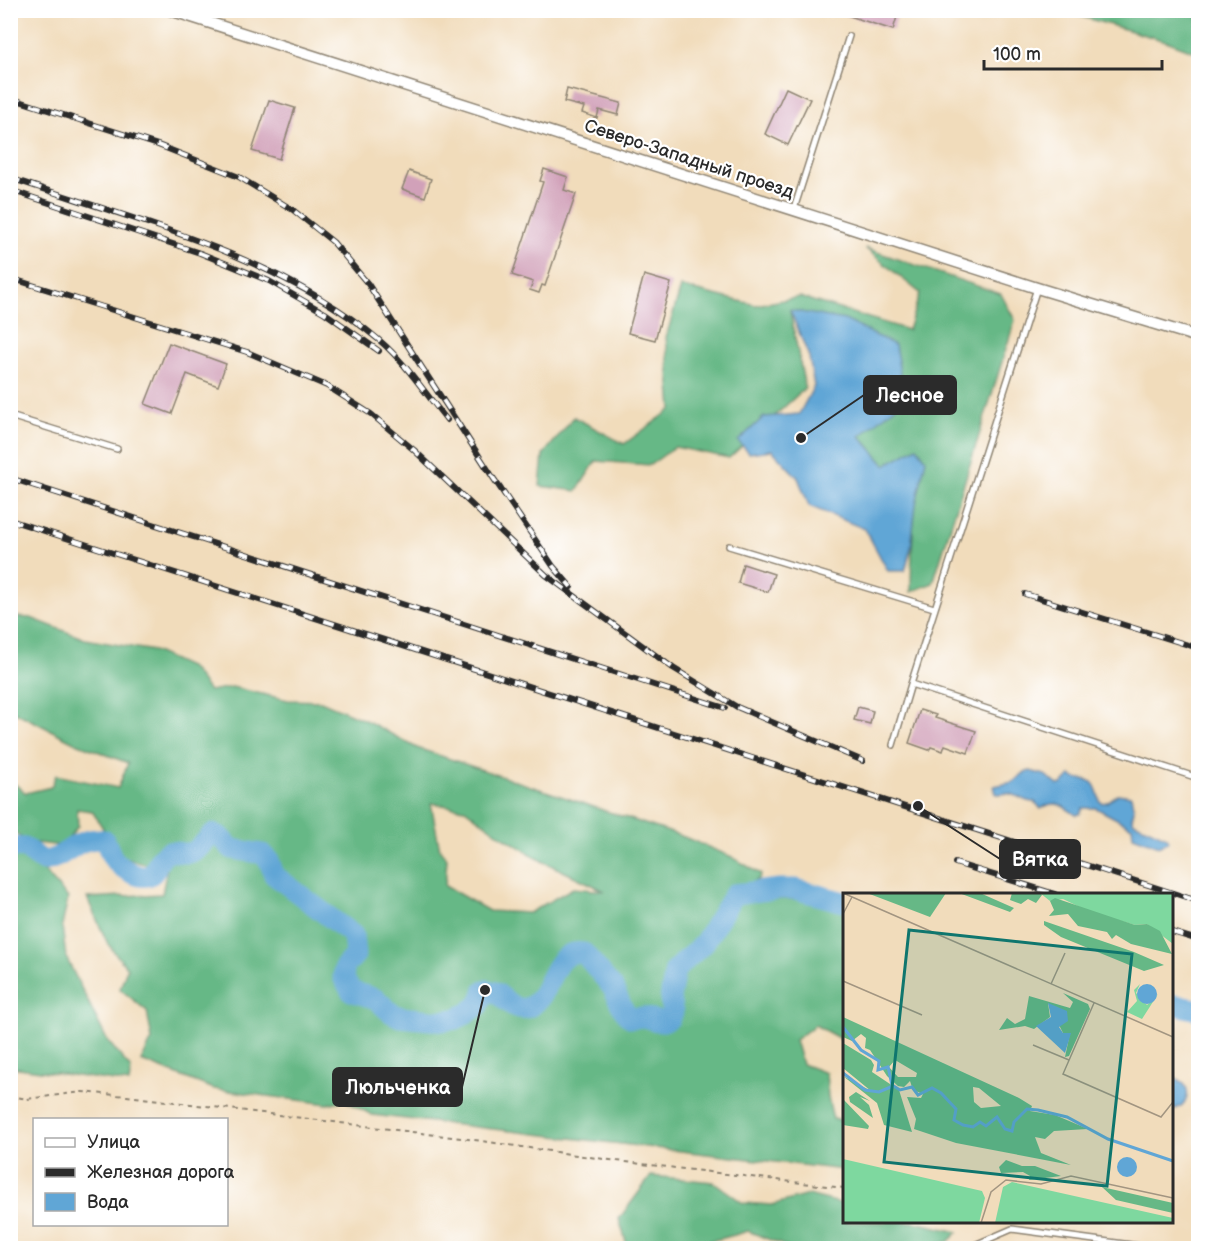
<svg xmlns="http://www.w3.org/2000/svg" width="1209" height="1259" font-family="'Balsamiq Sans',sans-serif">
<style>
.forest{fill:#66b886;stroke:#487258;stroke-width:1.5;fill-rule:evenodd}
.water{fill:#60a6d6;stroke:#466880;stroke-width:1.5}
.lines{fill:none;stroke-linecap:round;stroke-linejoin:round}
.river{stroke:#60a6d6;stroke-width:21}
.building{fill:#d1a1b9}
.service-casing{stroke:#8e8473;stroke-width:8}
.minor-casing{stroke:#8e8473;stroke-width:13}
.path{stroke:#8e8473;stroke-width:2;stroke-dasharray:4.5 4.5;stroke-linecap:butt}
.service{stroke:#fff;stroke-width:5}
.minor{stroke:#fff;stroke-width:10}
.rail-casing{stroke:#2b2b2b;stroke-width:6}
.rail{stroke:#fff;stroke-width:4;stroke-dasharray:11;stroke-linecap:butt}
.labels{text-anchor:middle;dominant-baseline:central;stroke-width:4.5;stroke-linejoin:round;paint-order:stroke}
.street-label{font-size:18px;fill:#2b2b2b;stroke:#fff}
.inset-river{fill:none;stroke:#60a6d6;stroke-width:3}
.inset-road{fill:none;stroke:#a29581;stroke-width:1.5}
.view{fill:#0f766e;fill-opacity:0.15;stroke:#0f766e;stroke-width:3}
.inset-edge{fill:none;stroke:#2b2b2b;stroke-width:3}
.leader{fill:none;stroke:#2b2b2b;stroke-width:2}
.callout-dot{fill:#2b2b2b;stroke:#fff;stroke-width:2}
.callout{fill:#2b2b2b;stroke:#2b2b2b;stroke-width:2}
.callout-label{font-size:20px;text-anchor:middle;font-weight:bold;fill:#fff}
</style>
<rect width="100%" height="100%" fill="#fff"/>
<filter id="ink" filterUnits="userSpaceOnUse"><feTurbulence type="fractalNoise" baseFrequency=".0167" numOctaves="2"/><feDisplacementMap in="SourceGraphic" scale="12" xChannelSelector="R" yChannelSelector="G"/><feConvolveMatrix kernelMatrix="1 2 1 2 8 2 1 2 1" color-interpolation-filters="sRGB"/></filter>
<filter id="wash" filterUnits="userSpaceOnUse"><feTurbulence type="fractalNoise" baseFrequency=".008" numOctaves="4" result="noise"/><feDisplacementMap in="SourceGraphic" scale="24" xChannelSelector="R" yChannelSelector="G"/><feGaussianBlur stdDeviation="1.35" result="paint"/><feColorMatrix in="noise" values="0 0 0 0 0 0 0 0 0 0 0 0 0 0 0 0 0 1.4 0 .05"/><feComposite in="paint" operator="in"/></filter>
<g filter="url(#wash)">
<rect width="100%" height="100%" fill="#f1dcbb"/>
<path class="forest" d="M1062 11H1198V53L1169 42Z
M865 248 1001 294 1015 320 933 583 911 592C911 544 916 496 917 448L885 466 860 436 790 311 805 388 729 458 675 447 650 465 596 461 577 491 540 486 543 455 574 417 624 444 672 409 666 337 681 287 756 305 800 297 908 330 920 293Z
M10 615 16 617 31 618 85 639 154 651 191 668 209 691 232 687 288 700 321 701 369 722 417 748 684 837 732 857 761 874 759 879 742 888 744 894 753 899H798L844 903V1041L815 1025 795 1040 802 1064 826 1073 828 1097 833 1119 844 1121V1170L372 1115 344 1100 328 1104 214 1089 141 1061 152 1040 147 1011 120 989 127 968 108 944 87 898 162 894 167 869 141 863 110 853 106 833 92 811 77 809 78 826 63 846 27 842 11 830V781L26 793 51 787 56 775 118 788 128 763 76 743 11 710ZM431 803 465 809 500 835 542 861 605 891 573 888 529 913 489 911 445 886 447 858 440 850Z
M11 855 35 861 68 898 62 926 66 957 107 1040 131 1069 129 1083 11 1067Z
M651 1176 714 1182 743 1203 772 1205 808 1195 844 1204V1222H915L958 1232 948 1242 905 1248H790L748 1231C708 1244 670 1249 628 1248L619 1219Z"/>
<path class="water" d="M790 310 845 320 895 345 905 399 860 436 885 465 917 447 926 459 916 504 911 548 905 571H888L865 529 809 506 798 478 772 450 749 453 738 441 764 417 799 414 814 386 809 357Z
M1030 771 1045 775 1058 785 1062 784 1071 775 1074 778C1094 780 1095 781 1100 801L1102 803 1107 802 1118 794 1131 796 1134 810 1132 818 1134 822 1167 837 1169 841 1159 846 1133 836 1132 827 1096 808H1083L1080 814 1076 815C1064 807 1055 798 1041 809L1035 802C1024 803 1021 796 1011 794 1006 793 1001 794 996 794L994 786 1013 782 1024 773Z
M1172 1077C1193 1082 1192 1106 1172 1110Z"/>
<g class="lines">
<path class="river" d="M10 847 25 848 43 861C67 859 75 835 104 840 108 846 109 851 112 857 119 868 146 886 155 870 158 863 160 855 168 852 175 850 180 854 187 853 197 853 206 840 213 834L221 837 232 849 263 854 269 860 274 875 353 935 355 955 345 966 343 977 351 991 376 999 390 1012 400 1017 441 1021 456 1019 468 1013 479 1005 485 990C502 989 509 1012 526 1008 552 1002 549 946 584 953L613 988 623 1009 627 1015 632 1018 644 1017 660 1022 669 1019 673 1012 670 999 675 970 704 943 734 894 779 889H795L844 902
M1172 1004 1198 1010"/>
</g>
<g id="blocks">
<path class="building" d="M840 10H899L893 30 840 13Z
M786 88 810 99 788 145 765 134Z
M567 89 621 103 618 115 599 110 597 118 582 113 584 107 564 102Z
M269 100 295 108 279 159 252 151Z
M544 169 568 177 564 190 576 194 545 286 542 285 539 293 530 290 533 282 512 275 543 182 540 181Z
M409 171 431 179 425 197 402 189Z
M644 275 671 283 655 340 628 333Z
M169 343 226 364 218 386 187 374 172 414 145 404Z
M743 564 774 574 768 592 738 583Z
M858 707 873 711 870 724 854 720Z
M920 710 936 715 935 718 976 731 968 753 945 745 943 751 931 747 929 750 909 743Z"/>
</g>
</g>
<g filter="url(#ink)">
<use href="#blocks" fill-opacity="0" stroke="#8e8473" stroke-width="1.5"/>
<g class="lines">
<g class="service-casing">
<path id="service" d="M794 209 849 36
M1037 288 911 684 1198 778
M10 416 117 449
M729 546 934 608
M893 745 911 684
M968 1248 1012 1229 1154 1248"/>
</g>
<g class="minor-casing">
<path id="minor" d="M170 10 1037 288 1198 337"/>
</g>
<path class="path" d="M10 1096 27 1099 82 1092 127 1096 468 1139 617 1161 844 1188"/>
<use href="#service" class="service"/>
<use href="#minor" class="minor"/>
<g class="rail-casing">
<path id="rail" d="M10 98 158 145 239 177 293 210 333 242 368 284 494 479 553 566 571 587
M10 178C134 220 278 255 379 340 406 363 425 393 447 420
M10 190 200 253 269 281 325 313 379 351
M10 278 247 352 327 386 371 414 414 450 546 575 673 668 737 707 863 761
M10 478 725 708
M10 520 1198 901
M1025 594 1198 648
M955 863 1055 894
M1172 932 1198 940"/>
</g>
<use href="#rail" class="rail"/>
</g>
</g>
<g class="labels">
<g class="street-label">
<text transform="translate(689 159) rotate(18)">Северо-Западный проезд</text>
</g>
</g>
<g transform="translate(843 893)">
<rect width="330" height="330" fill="#f1dcbb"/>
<path d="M197 0H330V51L304 31 292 32 245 18 220 6 207 8ZM297 91 293 100 304 112 315 101 299 126 284 119 294 108 291 97ZM0 266 139 298 142 305 136 330H0ZM169 289 330 325V330H152L160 294Z" fill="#7ed89f"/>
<path d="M24 0H103L87 24ZM116 0H137L171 15 167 19ZM169 0H197L199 2 193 10 185 6 178 11 167 7ZM212 5 292 32 304 31 317 38 329 61 288 51 273 42 269 46 264 39 235 33 225 21 206 23 211 17 207 8ZM201 28 291 59 321 72 301 78 218 44 201 32ZM220 100 245 111 247 116 226 163 222 164 227 140H220L205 110 207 124 191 136 182 133 156 137 164 125 172 131 182 126 186 103 227 115 230 109ZM0 124 176 205 189 213 187 218 212 222 245 236 211 238 202 246 192 244 198 260 228 272 113 250 71 236 73 226 64 204 78 205 80 201 70 197 67 188 61 194 55 193 44 183 27 157 22 155 23 145 18 141 9 148 0 144ZM52 167 74 180 73 184H55L46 174ZM130 194 136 195 158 213 138 215 131 209ZM0 150 28 167 31 172 29 179 56 197 69 239 41 232 34 210 0 183 28 198 0 175ZM13 199 27 208 17 204 26 212 30 225 7 209 6 204ZM0 206 26 233 25 236 0 232ZM163 267 179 273H192L218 283 186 287 187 283 180 279 158 280 156 274ZM259 294 330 310V320L273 307Z" fill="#66b886" fill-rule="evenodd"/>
<path d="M294 101a10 10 0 1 1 20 0a10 10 0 1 1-20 0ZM205 110 224 118 225 128 216 134 220 140H228L222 160 193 133 208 124ZM274 274a10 10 0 1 1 20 0a10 10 0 1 1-20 0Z" fill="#60a6d6"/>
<path class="inset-river" d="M0 134 18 157 36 168 35 177 45 174 49 192 57 197 69 194 75 202 89 195 98 200 113 216 111 227 120 232 130 234 137 229 143 233 154 224 162 236 169 238 171 229 184 216 195 217 224 224 265 246 330 268M0 180 22 197 36 199 50 193"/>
<path class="inset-road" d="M0 0 330 144M0 21 9 4M0 88 79 122M208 91 222 60M251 110 220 181 318 224 330 209M190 152 226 167M138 330 148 299 163 287 198 291 228 283 330 305"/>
<path class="view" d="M66 37 289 61 264 293 41 269Z"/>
<rect width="330" height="330" class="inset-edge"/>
</g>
<path class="leader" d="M801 438L864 395M918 806L1000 859M485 990L462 1087"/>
<g class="callout-dot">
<circle cx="801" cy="438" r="6"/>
<circle cx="918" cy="806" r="6"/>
<circle cx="485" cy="990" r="6"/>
</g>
<g class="callout">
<rect x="864" y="376" width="92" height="38" rx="6"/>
<rect x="1000" y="840" width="80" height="38" rx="6"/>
<rect x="333" y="1068" width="129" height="38" rx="6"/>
</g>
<g class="callout-label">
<text x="910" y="402">Лесное</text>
<text x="1040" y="866">Вятка</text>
<text x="398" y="1094">Люльченка</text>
</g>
<rect width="1209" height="1259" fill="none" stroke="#fff" stroke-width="36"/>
<rect x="33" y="1118" width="195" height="108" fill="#ffffff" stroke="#aaaaaa" stroke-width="1.5"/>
<rect x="45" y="1138" width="30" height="9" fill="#ffffff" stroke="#aaaaaa" stroke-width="1.5"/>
<text x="87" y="1148" font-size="18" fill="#2b2b2b">Улица</text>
<rect x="45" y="1168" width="30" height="9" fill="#2b2b2b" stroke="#aaaaaa" stroke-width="1.5"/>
<text x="87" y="1178" font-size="18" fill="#2b2b2b">Железная дорога</text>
<rect x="45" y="1193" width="30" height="18" fill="#60a6d6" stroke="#aaaaaa" stroke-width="1.5"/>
<text x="87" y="1208" font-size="18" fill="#2b2b2b">Вода</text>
<path d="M984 60v9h178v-9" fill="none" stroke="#2b2b2b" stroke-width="3"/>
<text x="993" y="60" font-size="18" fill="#2b2b2b" stroke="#ffffff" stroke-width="4.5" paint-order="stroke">100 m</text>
</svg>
